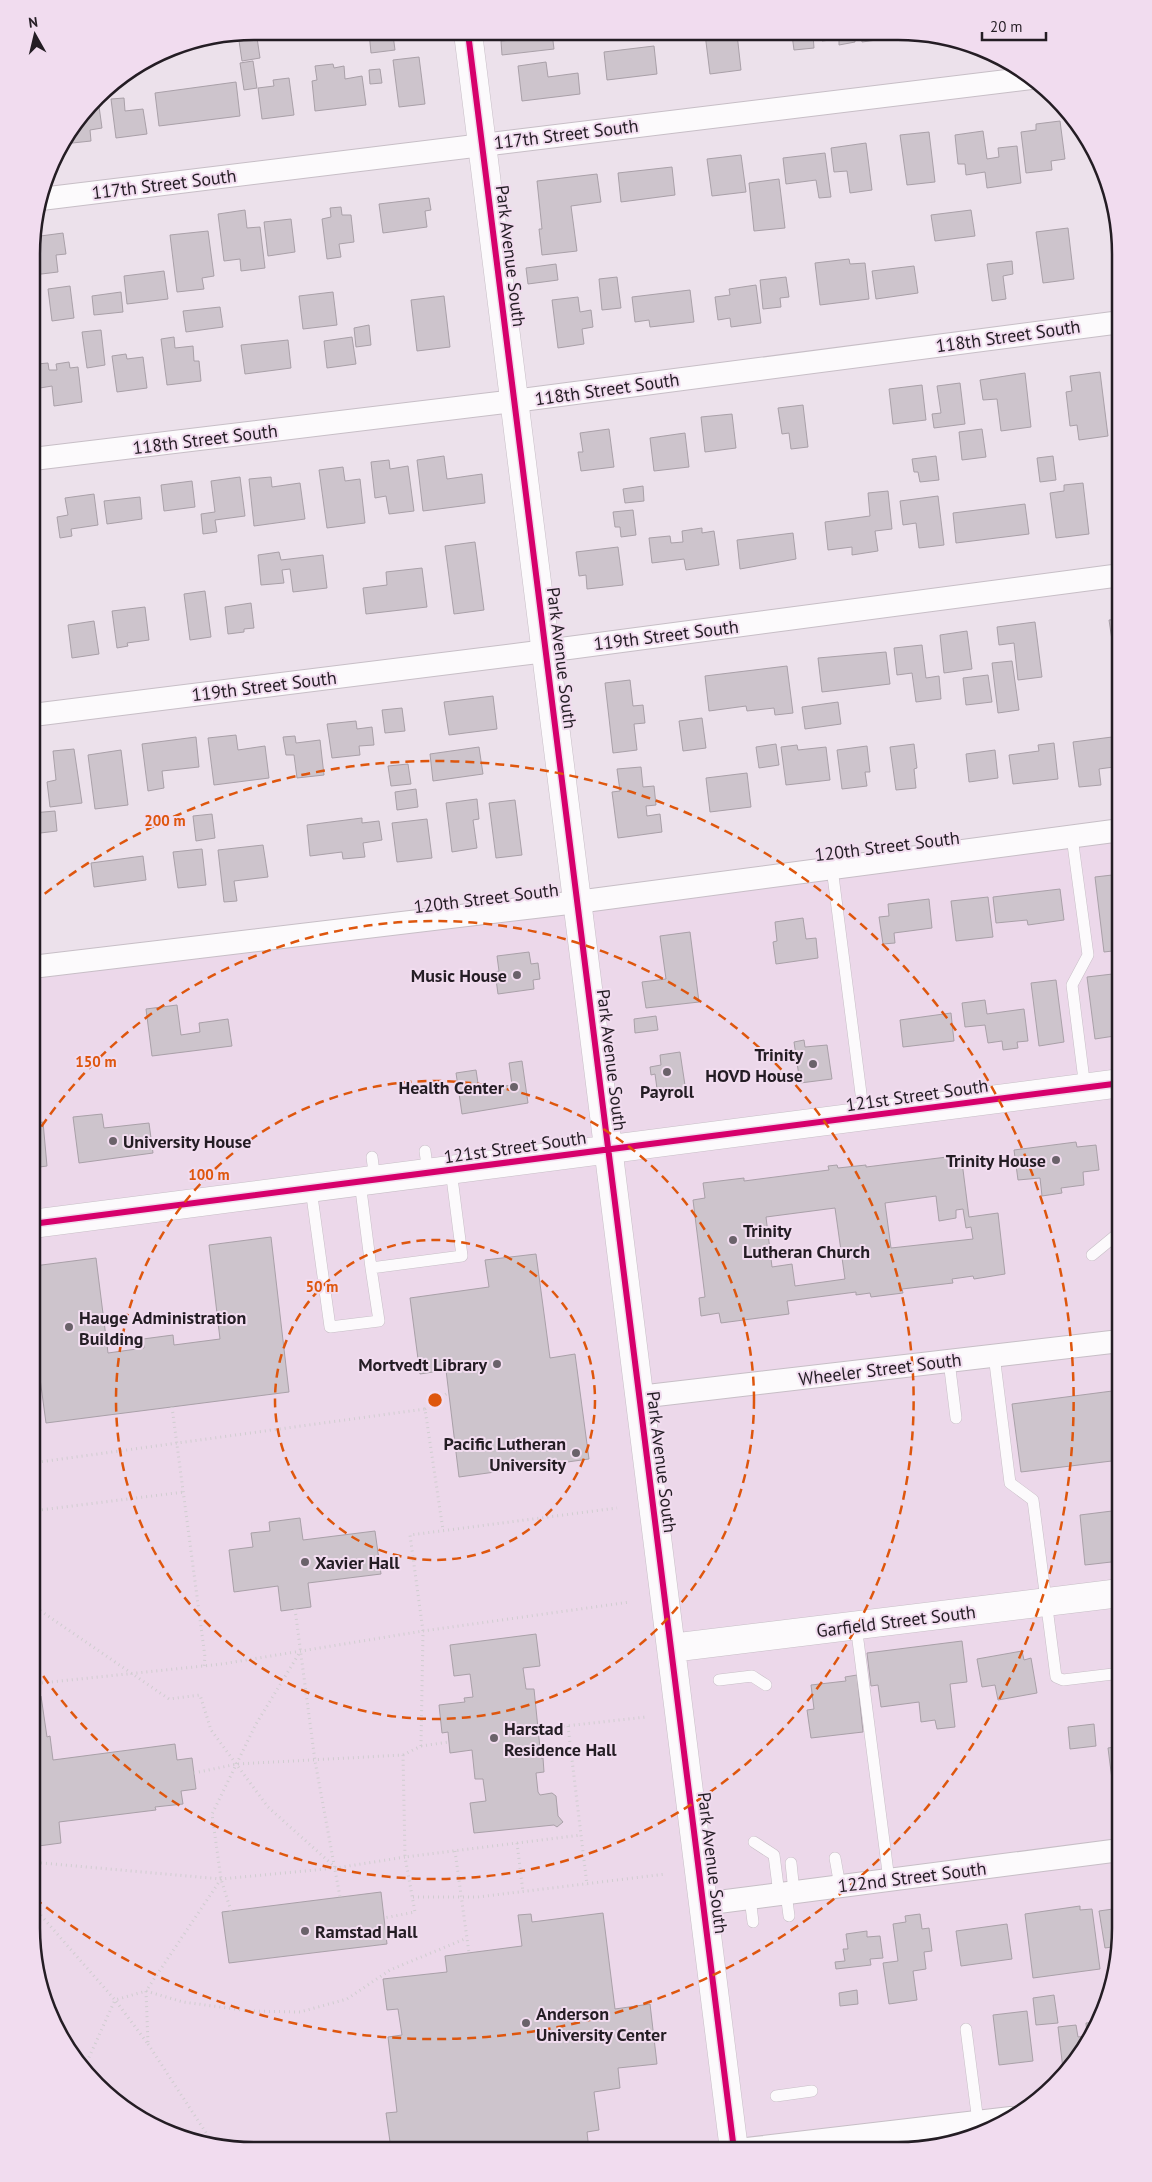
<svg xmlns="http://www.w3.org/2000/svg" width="1152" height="2182" font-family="'PT Sans',sans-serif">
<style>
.built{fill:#ecd8ea}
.building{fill:#cdc4cc;stroke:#a9a0a8;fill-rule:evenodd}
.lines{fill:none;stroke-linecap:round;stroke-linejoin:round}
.lane-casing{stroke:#c7bec6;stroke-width:12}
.street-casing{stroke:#c7bec6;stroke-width:24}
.secondary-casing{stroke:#c7bec6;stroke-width:29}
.path{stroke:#d0cdd0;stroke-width:3;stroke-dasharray:1 4;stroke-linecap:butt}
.lane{stroke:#fcfafc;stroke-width:11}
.street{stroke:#fcfafc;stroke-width:22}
.secondary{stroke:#fcfafc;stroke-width:28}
.cycleway-casing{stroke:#f1dcef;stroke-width:9}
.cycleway{stroke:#d6006c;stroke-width:6}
.ring{fill:none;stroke:#de560d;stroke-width:2.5;stroke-dasharray:9 6}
.poi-dot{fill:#6a626a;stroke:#f1dcef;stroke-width:2}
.labels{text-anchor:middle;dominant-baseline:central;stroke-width:4;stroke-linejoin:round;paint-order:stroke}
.street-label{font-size:18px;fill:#241d24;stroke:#f1dcef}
.poi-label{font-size:18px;font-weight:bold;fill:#241d24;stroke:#f1dcef;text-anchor:start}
.rim{fill:none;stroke:#241d24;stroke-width:2.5}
.centre{fill:#de560d;stroke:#f1dcef;stroke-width:2.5}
.ring-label{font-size:15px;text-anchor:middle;font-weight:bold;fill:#de560d;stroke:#f1dcef;stroke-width:4;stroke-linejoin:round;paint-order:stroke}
</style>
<rect width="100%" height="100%" fill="#ece1eb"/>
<path class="built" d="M1121 839 1120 1942 1104 2013 1074 2064 1022 2113 969 2139 898 2151 225 2149 156 2128 107 2096 69 2052 43 1999 31 1928 32 979Z"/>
<path class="building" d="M256 31 260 58 242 61 238 34Z
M369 32H399L400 35H393L395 50 371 53Z
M512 33H552L554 49 502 55 501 41 513 40Z
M705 34H737L741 70 710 74Z
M792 35H813L814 48 794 50Z
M821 35H883L884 39 862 42 861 36 855 37V42L839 45V39L822 41Z
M654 46 657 74 607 80 604 52Z
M419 57 425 104 399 107 393 60Z
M253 61 257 88 244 90 240 63Z
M546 62 548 77 578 73 580 94 522 101 518 66Z
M333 64 334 68 344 66 345 79 362 76 366 105 315 111 312 81 317 80 315 66Z
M380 69 382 83 370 84 369 70Z
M289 78 294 115 262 119 258 88 274 86 273 80Z
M236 82 240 116 159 126 155 93Z
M124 98 125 111 143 109 147 134 116 138 111 99Z
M98 99 102 128 90 130 91 141 63 144Z
M1060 121 1065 159 1051 161 1052 170 1026 173 1021 132 1036 130V124Z
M983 131 987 159 999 157 998 148 1017 146 1021 183 987 188 985 172 966 175 965 164H958L955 135Z
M929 132 935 182 907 185 900 135Z
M866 143 872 190 850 193 847 171 834 172 831 148Z
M825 153 831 197 819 198 816 180 786 184 783 158Z
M741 155 746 192 712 196 707 159Z
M672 167 675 195 621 202 618 173Z
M597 174 601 202 571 206 577 251 542 255 539 229H542L537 181Z
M779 179 785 228 754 231 749 183Z
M429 198 431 210 425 211 427 227 383 233 379 204Z
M341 207 342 215H351L354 242 339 244 341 257 327 259 322 219 331 217 330 208Z
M245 210 247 228 260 227 265 268 241 271 240 259 224 261 218 214Z
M971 210 975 236 935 241 931 215Z
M291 219 295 252 268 256 264 222Z
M1068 228 1074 279 1043 283 1036 232Z
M208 231 214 276 202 278 204 289 177 292 170 235Z
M63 233 66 254 56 255 58 272 33 275V237Z
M849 259 850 264 865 263 869 299 820 305 815 263Z
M1012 261 1013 274 1003 276 1006 299 992 301 987 264Z
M556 264 558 280 528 284 526 268Z
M914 266 918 293 876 299 872 271Z
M164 271 168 299 127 304 124 276Z
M617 277 621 308 602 310 599 279Z
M786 277 789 297 780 298 781 307 763 309 760 280Z
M756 285 761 323 731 327 730 318 718 320 715 297 730 295 729 289Z
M70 286 74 318 52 321 48 289Z
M690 290 694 322 650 327 649 320 635 322 632 297Z
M121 292 123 312 94 315 92 296Z
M333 292 337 325 303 329 299 296Z
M444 296 450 347 417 351 411 300Z
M578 297 580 312 591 310 593 327 582 329 584 344 558 348 552 300Z
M220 307 223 327 186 332 183 311Z
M369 325 371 345 356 347 354 328Z
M101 330 105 365 87 368 82 332Z
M174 337 175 348 193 346 194 361H199L201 381 167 385 161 339Z
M352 337 356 364 327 368 324 341Z
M288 340 291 368 245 374 241 345Z
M126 354 127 359 143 357 147 388 117 392 112 356Z
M69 362 70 368 78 367 82 402 54 406 52 386 40 388 37 364 48 363 49 370H57L56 364Z
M1100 372 1108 436 1079 440 1077 425 1070 426 1066 392 1072 391 1070 376Z
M1025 373 1031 427 1001 431 997 399 983 400 980 380Z
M960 383 965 424 934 428 932 414 941 413 937 386Z
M922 385 926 420 893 424 889 389Z
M803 405 808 447 791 449 789 433 782 434 778 408Z
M732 414 736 448 705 452 701 417Z
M609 429 614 467 581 471 578 452H583L580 433Z
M982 429 986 457 962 460 959 432Z
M685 433 689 467 654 471 650 438Z
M444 456 447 479 482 474 485 503 423 511 417 460Z
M936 456 939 480 920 482 918 472H914L912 459Z
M1053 456 1056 480 1040 482 1037 458Z
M389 460 390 469 408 466 414 511 389 514 386 496 375 498 371 462Z
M343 467 345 481 360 479 365 523 327 528 319 470Z
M240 477 245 516 215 520 217 532 203 534 201 514 215 512 211 481Z
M271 477 272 487 300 483 305 519 254 526 249 479Z
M192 481 195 507 164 511 161 485Z
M1083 483 1089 534 1056 538 1050 493 1064 491V485Z
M643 486 644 501 625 503 623 489Z
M888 491 892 529 875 531 878 551 852 555V547L828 550 825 522 870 516 868 493Z
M94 494 98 525 71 529 72 536 60 538 57 517 68 515 65 498Z
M938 496 944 545 919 548 916 523 903 525 900 501Z
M140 497 142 519 107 524 104 501Z
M1025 504 1029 534 956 543 953 513Z
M633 510 636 535 621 537 620 527H615L613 512Z
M702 528V533L714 531 719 565 686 570 684 559 652 563 649 538 670 536 671 543 683 542 682 531Z
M793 533 796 559 740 569 737 540Z
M475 542 484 610 454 614 445 546Z
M618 547 623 585 587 589 586 575 579 576 576 552Z
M279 552 281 560 323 555 327 588 293 592 290 569 282 570 284 583 261 585 258 555Z
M422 568 427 607 366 614 363 588 387 585 386 572Z
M205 591 211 637 190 640 184 594Z
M251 603 254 628 244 629V632L228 634 225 607Z
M145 607 149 640 127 643 128 646 117 648 112 611Z
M1118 612H1121V647H1113L1109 620 1119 619Z
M94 621 99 654 72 658 68 625Z
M1035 622 1042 677 1018 680 1014 643 999 645 997 627Z
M967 631 972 669 944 673 940 635Z
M922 645 926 678 939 676 941 699 916 702 912 673 897 675 894 648Z
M886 652 890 684 822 692 818 658Z
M1012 661 1019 710 998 713 992 663Z
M787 666 793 713 775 715 774 708 747 711 746 706 709 711 705 676Z
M988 675 992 702 966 705 963 678Z
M630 680 633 706 643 705 645 723 634 724 637 750 613 753 605 683Z
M493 696 497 729 449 735 444 702Z
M838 702 841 724 805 729 802 707Z
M402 708 405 731 385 733 382 710Z
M702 718 706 748 683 751 679 721Z
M356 721 357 729 372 727 374 745 359 746 360 755 332 758 327 724Z
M236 735 238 750 265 746 269 778 214 785 208 738Z
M295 736 296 743 320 740 324 775 297 778 294 755H286L283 737Z
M1120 736 1121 766 1099 769 1101 785 1079 787 1073 742Z
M196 737 199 767 162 771 164 788 148 791 142 744Z
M1054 743 1058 779 1013 784 1009 755 1039 751 1038 745Z
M776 744 779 765 759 768 756 747Z
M914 744 917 768 914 769 916 788 896 790 890 747Z
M797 745 798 750 826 747 830 780 786 785 781 747Z
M867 746 870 772H865L867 786 842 789 837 750Z
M479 747 483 774 433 781 430 754Z
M74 749 82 803 50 807 47 782 56 780 53 751Z
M121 750 128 805 95 809 88 755Z
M995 750 998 778 969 782 966 754Z
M408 764 411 784 391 786 388 766Z
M641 767 643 787 654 786 656 805 646 806 647 816 660 814 662 832 618 838 612 792 620 791 617 769Z
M747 773 751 807 710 812 706 778Z
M416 789 418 807 397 810 395 792Z
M477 799 479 819 473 820 477 848 452 852 446 803Z
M515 800 522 855 496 858 489 803Z
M55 811 57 831 32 834V813Z
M212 814 215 838 196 841 193 816Z
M362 818V823L379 821 382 840 363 843 365 857 343 859 342 852 310 856 307 825Z
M427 819 432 858 397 862 392 823Z
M263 845 268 877 234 881 237 901 224 902 218 850Z
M202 849 206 885 178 888 173 852Z
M143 856 146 880 94 887 91 863Z
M1121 874V950L1104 952 1095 877Z
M1060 889 1064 920 1028 925 1027 920 996 923 993 897Z
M988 897 993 937 956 941 951 901Z
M929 899 932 928 894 933 895 943 883 944 879 917 889 916 888 904Z
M803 918 806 939 816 938 818 958 776 964 773 942 777 941 775 922Z
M690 932 699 1002 646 1008 642 982 666 979 660 936Z
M529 952 531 964 538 963 540 979 533 980 534 989 498 994 495 972 499 971 497 956Z
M1121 973V1035L1095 1039 1087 977Z
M1056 980 1064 1042 1039 1046 1031 983Z
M985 1000 987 1014 1024 1009 1028 1041 1017 1042 1018 1048 1003 1050 1002 1041 988 1043 985 1025 965 1027 962 1003Z
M177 1005 181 1035 200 1032 199 1023 228 1019 232 1046 152 1056 146 1009Z
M951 1013 954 1041 903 1047 900 1020Z
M656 1016 658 1030 635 1033 634 1019Z
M804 1040 805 1047 827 1045 832 1079 800 1083 794 1042Z
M680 1052 686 1092 658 1096 655 1074 651 1075 650 1067 661 1065 660 1055Z
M522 1061 528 1103 462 1114 456 1073 476 1070 479 1090 512 1085 509 1063Z
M102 1114 104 1128 149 1123 153 1153 79 1163 73 1117Z
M43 1122 47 1166 32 1168V1124Z
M1076 1142 1077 1147 1096 1145 1099 1170 1083 1172 1084 1185 1061 1188 1062 1193 1042 1196 1040 1178 1018 1180 1014 1150Z
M955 1156 956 1163 962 1162 969 1217 998 1213 1005 1274 974 1279 973 1276 952 1279 953 1283 902 1289 903 1293 871 1297 870 1293 856 1295V1292L787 1301 789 1314 721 1323 719 1313 701 1316 699 1298 705 1297 693 1200 705 1198 703 1183 744 1178V1181L829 1170 828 1166 837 1165 838 1168 866 1165V1167ZM936 1196 939 1221 956 1218V1210L963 1209 966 1228 971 1227 973 1239 891 1248 885 1203ZM835 1208 845 1279 795 1286 792 1264 772 1267 766 1217Z
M271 1237 289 1392 46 1423 32 1319V1276L36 1275 34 1266 96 1258 108 1353 144 1348 143 1339 173 1335 174 1345 220 1339 209 1245Z
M536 1254 550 1358 575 1354 589 1459 459 1477 446 1370 420 1374 410 1298 489 1287 485 1260Z
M1120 1390V1460L1021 1472 1012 1404Z
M1120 1510V1561L1085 1565 1080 1515Z
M300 1518 303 1540 375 1531 381 1574 308 1583 311 1607 281 1611 278 1586 234 1592 229 1550 253 1547 251 1533 270 1531 269 1522Z
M536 1634 540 1666 523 1668 526 1689H534L541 1758H543L544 1772 536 1773 538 1792 540 1795 552 1793 556 1796 558 1816 563 1822 557 1827 554 1825 474 1833 470 1803 486 1801 483 1779H475L472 1750 450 1753 448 1732 442 1733 439 1705 465 1702 464 1698 473 1697 470 1674 454 1676 450 1645Z
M962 1641 967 1682 950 1684 955 1727 937 1729 935 1720 921 1722 919 1702 881 1707 878 1685 871 1686 867 1653Z
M1022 1651 1024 1660 1031 1658 1037 1693 998 1700 995 1685 982 1687 977 1659Z
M857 1675 863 1732 811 1738 807 1710 814 1709 811 1685 846 1681 845 1677Z
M41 1696 47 1737 50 1736 53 1760 175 1744 177 1760 192 1758 196 1789 181 1791 183 1804 155 1807 156 1810 59 1822 61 1843 31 1847 32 1697Z
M1094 1724 1096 1746 1070 1749 1068 1727Z
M1120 1746V1794L1114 1795 1108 1748Z
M381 1892 387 1944 229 1963 222 1912Z
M1080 1906V1910L1092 1909 1100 1969 1033 1978 1025 1914Z
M1120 1908 1119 1946 1105 1948 1099 1911Z
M603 1913 615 2009 650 2004 657 2064 618 2068 620 2088 594 2092 599 2130 587 2132 589 2150H509L508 2145 475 2150 391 2149 386 2113 397 2112 388 2037 402 2035 398 2009 387 2010 383 1979 447 1972 445 1956 522 1946 518 1915 531 1914 532 1922Z
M920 1914 922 1929 929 1928 932 1951 924 1952 926 1969 913 1971 917 2000 889 2004 883 1963 898 1961 893 1924 906 1922 905 1916Z
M1007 1924 1012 1959 961 1966 956 1931Z
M867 1931V1937L880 1936 883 1958 870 1959 871 1965 836 1969 835 1962 845 1961 843 1949H848L846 1934Z
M857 1990 858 2004 840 2006 839 1993Z
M1054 1995 1058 2023 1036 2025 1033 1998Z
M1027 2011 1033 2061 999 2065 993 2015Z
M1099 2022 1074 2064 1069 2068 1063 2069 1058 2027 1076 2025 1078 2037 1087 2036 1086 2023Z"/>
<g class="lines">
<g class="lane-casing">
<path id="lane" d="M1072 837 1088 955 1072 985 1085 1088
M832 868 864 1117
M425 1151 428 1173
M372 1157 375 1180
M360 1182 371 1268
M311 1189 330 1327 379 1321 371 1268 462 1256 451 1170
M1092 1255 1120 1232
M994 1355 1010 1483 1033 1500 1056 1677 1063 1680 1113 1674 1120 1676
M949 1361 956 1418
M856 1625 889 1880
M719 1680 752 1676 766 1685
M754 1842 774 1855 779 1894
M835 1858 840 1886
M791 1863 794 1892
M786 1893 789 1916
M750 1898 753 1922
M966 2029 978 2122
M776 2096 812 2091"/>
</g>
<g class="street-casing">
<path id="street" d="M41 199 1031 78
M33 459 514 401 1121 322
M33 715 546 651 1121 575
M32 967 577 902 1121 830
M639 1397 1120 1341
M703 1904 1120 1850
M738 2150 1011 2118"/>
</g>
<g class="secondary-casing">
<path id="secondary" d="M468 33 734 2150
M32 1224 1121 1083
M671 1648 1120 1593"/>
</g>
<path class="path" d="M172 1407 205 1657 204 1666
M425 1409 449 1392
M32 1463 425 1409 443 1530
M32 1511 184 1492
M32 1605 169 1699 200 1695 211 1730 268 1807 336 1868
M295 1609 315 1761 340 1897
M32 1684 222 1664 423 1631 410 1535 617 1508
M568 1726 587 1885
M539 1729 646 1717
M421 1746 449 1742
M403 1755 421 1746 423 1631 630 1602
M194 1773 237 1764 403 1755 405 1857 581 1835
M517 1843 523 1892
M455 1851 469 1953
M31 1862 221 1879 336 1868 405 1857 415 1912 384 1918
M221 1879 146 1991 183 2002 250 2011 300 2012 347 1999 390 1970 467 1938
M413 1897H478L666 1874
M31 1904 115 2000 146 1991 148 2044 115 2000 86 2064
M231 1911 221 1879 212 1814 256 1724 300 1652
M148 2044 214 2145
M76 2060 86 2064 84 2069
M498 2147V2150"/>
<use href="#lane" class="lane"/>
<use href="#street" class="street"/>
<use href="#secondary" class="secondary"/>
<g class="cycleway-casing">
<path id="cycleway" d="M468 33 734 2150
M32 1224 1121 1083"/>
</g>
<use href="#cycleway" class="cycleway"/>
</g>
<g class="ring">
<circle cx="435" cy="1400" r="160"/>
<circle cx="435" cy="1400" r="319"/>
<path d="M33 1139A479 479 0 1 1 33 1661"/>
<path d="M33 903A639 639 0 1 1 33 1897"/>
</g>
<g class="poi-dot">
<circle cx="517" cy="975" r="5"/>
<circle cx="813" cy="1064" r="5"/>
<circle cx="667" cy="1072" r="5"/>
<circle cx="514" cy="1087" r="5"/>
<circle cx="113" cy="1141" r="5"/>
<circle cx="1056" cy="1160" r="5"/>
<circle cx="733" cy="1240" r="5"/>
<circle cx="69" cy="1327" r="5"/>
<circle cx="497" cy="1364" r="5"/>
<circle cx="576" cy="1453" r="5"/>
<circle cx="305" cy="1562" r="5"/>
<circle cx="494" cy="1738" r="5"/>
<circle cx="305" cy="1931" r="5"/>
<circle cx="526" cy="2023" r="5"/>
</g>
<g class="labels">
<g class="street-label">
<text transform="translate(566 134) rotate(-7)">117th Street South</text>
<text transform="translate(164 184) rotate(-7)">117th Street South</text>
<text transform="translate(511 256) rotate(83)">Park Avenue South</text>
<text transform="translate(1008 336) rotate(-8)">118th Street South</text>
<text transform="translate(607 389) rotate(-8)">118th Street South</text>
<text transform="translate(205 439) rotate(-7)">118th Street South</text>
<text transform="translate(666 635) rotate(-7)">119th Street South</text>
<text transform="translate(562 658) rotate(83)">Park Avenue South</text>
<text transform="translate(264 686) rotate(-7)">119th Street South</text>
<text transform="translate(887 846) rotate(-7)">120th Street South</text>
<text transform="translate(486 898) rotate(-7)">120th Street South</text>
<text transform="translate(612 1060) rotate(83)">Park Avenue South</text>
<text transform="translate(917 1095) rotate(-8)">121st Street South</text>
<text transform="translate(515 1147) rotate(-8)">121st Street South</text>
<text transform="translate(880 1369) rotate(-7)">Wheeler Street South</text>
<text transform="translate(662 1462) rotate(83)">Park Avenue South</text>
<text transform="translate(896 1621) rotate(-7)">Garfield Street South</text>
<text transform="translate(713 1863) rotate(83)">Park Avenue South</text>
<text transform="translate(912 1877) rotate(-7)">122nd Street South</text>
</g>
<g class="poi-label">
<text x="507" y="975" text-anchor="end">Music House</text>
<text x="803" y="1054" text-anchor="end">Trinity<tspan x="803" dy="21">HOVD House</tspan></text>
<text x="504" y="1087" text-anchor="end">Health Center</text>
<text x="667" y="1091" text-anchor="middle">Payroll</text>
<text x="123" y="1141">University House</text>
<text x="1046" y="1160" text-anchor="end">Trinity House</text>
<text x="743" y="1230">Trinity<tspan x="743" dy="21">Lutheran Church</tspan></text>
<text x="79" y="1317">Hauge Administration<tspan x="79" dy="21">Building</tspan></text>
<text x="487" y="1364" text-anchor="end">Mortvedt Library</text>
<text x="566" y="1443" text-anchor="end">Pacific Lutheran<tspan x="566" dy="21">University</tspan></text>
<text x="315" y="1562">Xavier Hall</text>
<text x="504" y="1728">Harstad<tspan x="504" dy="21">Residence Hall</tspan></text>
<text x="315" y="1931">Ramstad Hall</text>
<text x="536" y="2013">Anderson<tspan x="536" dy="21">University Center</tspan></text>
</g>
</g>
<path d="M0 0H1152V2182H0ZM254 40H898A214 214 0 0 1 1112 254V1928A214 214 0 0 1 898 2142H254A214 214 0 0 1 40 1928V254A214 214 0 0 1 254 40Z" fill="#f1dcef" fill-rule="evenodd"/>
<path class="rim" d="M254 40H898A214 214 0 0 1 1112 254V1928A214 214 0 0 1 898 2142H254A214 214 0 0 1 40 1928V254A214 214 0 0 1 254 40Z"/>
<circle cx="435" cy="1400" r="8" class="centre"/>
<g class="ring-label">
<text x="165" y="826">200 m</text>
<text x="96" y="1067">150 m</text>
<text x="209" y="1180">100 m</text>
<text x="322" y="1292">50 m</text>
</g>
<g transform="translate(35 35) rotate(352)" stroke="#f1dcef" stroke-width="4" paint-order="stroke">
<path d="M0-4L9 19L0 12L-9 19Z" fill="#241d24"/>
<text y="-8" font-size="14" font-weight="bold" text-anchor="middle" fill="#241d24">N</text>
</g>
<path d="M982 32v8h64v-8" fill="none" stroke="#241d24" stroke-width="2.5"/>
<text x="990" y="32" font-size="15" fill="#241d24" stroke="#f1dcef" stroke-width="4" paint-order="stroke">20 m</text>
</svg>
